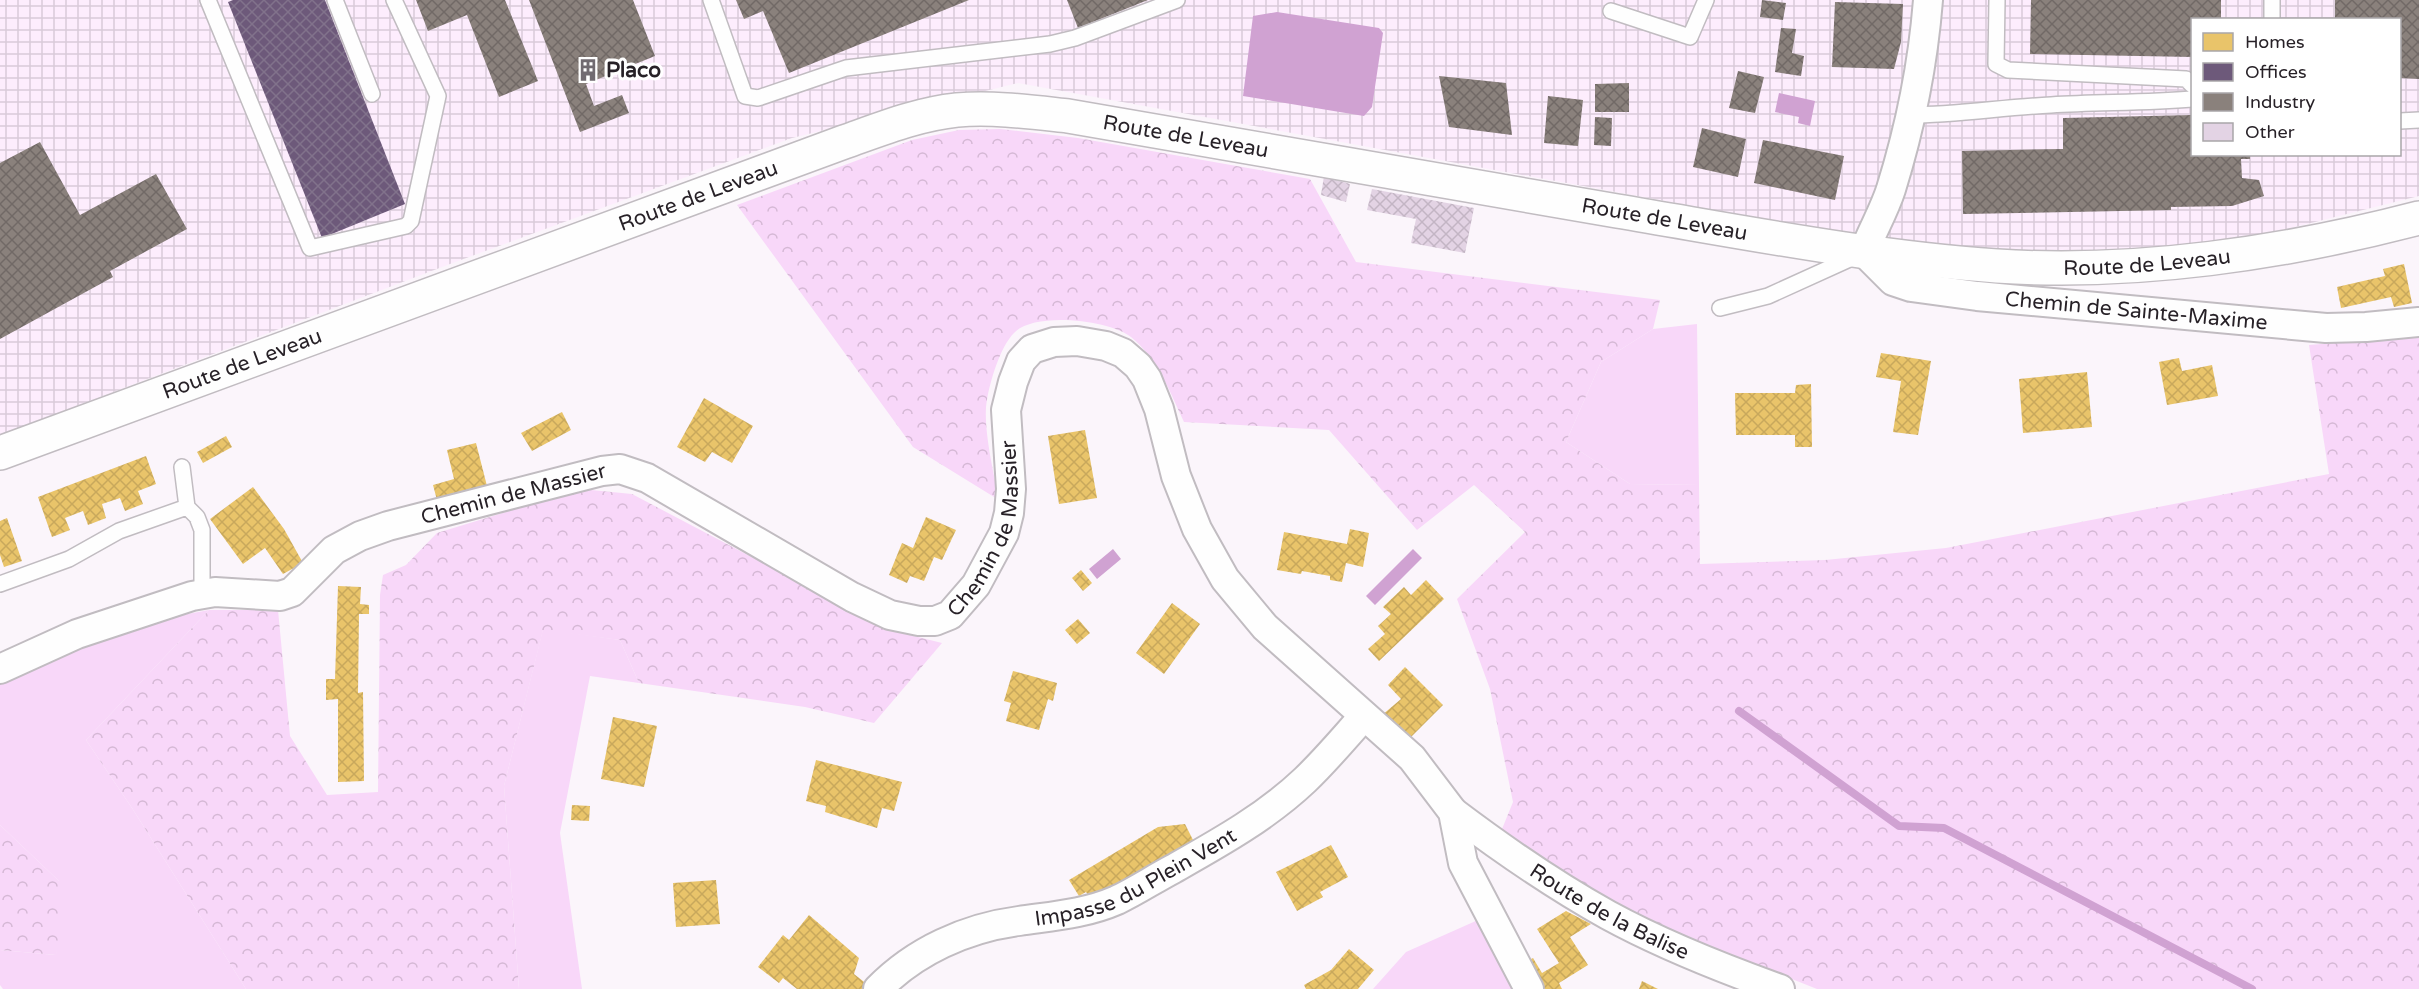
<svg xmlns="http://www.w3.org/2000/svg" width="2419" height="989" font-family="'Varela Round',sans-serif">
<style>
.industrial{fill:url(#industrial-grid);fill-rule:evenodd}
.grass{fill:#f8d7f9}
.forest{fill:url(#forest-crowns)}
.water{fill:#d0a2d2}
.homes{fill:url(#homes-cross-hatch)}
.offices{fill:url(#offices-cross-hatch)}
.industry{fill:url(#industry-cross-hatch)}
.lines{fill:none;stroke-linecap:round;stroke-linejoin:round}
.stream{stroke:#d0a2d2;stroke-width:8}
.building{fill:url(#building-cross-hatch)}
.service-casing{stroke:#c1bcc1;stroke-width:18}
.minor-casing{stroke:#c1bcc1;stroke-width:32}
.tertiary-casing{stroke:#c1bcc1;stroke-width:36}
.service{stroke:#fefefe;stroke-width:15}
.minor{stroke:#fefefe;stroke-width:28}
.tertiary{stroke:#fefefe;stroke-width:33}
.labels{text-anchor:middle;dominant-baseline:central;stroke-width:6;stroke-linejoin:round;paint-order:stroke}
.poi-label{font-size:21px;font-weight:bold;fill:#272127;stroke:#fff;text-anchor:start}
.street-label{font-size:21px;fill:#272127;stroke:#fff}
</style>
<defs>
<pattern id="industrial-grid" width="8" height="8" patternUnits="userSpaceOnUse" patternTransform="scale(1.5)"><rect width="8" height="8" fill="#fdedfd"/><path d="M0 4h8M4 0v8" fill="none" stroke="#d9cbd9"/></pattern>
<pattern id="forest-crowns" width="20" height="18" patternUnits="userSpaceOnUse" patternTransform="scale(1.5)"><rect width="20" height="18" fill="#f8d7f9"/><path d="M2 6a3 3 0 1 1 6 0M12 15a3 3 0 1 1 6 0" fill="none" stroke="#d5b8d5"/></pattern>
<pattern id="homes-cross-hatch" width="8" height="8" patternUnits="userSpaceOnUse" patternTransform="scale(1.5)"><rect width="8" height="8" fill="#e9c46a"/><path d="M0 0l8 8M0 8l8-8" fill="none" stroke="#c8a85c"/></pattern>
<pattern id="offices-cross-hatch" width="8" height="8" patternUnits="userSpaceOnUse" patternTransform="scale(1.5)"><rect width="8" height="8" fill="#6d597a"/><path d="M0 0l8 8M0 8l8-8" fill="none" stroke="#81728b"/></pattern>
<pattern id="industry-cross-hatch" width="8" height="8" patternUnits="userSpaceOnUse" patternTransform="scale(1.5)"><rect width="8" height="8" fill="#8a817c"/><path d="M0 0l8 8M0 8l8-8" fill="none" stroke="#716966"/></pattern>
<pattern id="building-cross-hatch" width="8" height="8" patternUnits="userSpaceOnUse" patternTransform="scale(1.5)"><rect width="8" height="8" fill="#e3d3e4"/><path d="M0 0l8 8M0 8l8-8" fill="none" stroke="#c3b5c4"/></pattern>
</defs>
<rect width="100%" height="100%" fill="#fbf5fb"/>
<path class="industrial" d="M0 0H2419V196L2275 232 2179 246 2115 251 2033 252 1962 247 1829 231 1018 83 792 138 450 264 0 435ZM2192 20H2400V154H2192Z"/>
<path class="grass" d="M1697 324 1699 485 1630 484 1566 442 1601 362 1653 329Z
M209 610 86 740 132 808 246 989H3L0 985V950L56 955 59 881 0 825V679L139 623Z
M543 629 620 640 639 683 590 676 560 833 582 989H519L504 786Z
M1478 920 1514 989H1373L1406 952Z"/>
<path class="forest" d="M1000 129 1078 138 1310 179 1356 262 1660 300 1653 329 1601 362 1566 442 1630 484 1699 485 1700 564 1825 560 1946 548 2329 474 2309 345 2419 336V989H1817L1660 927 1564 877 1500 834 1513 802 1490 689 1457 599 1525 532 1474 485 1417 530 1329 430 1184 422C1170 392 1158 359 1131 337 1110 320 1034 311 1014 333 1000 347 990 382 987 400 982 424 994 475 999 500L913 447 737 205 912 140 959 130Z
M581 489 632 494 890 630 942 643 874 723 805 707 639 683 620 640 543 630 504 786 519 989H246L132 808 86 740 209 610H278L290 736 327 795 378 792 380 595 383 575 406 565 437 533Z
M0 825 59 881 60 933 56 955 0 950Z"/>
<path class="water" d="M1277 12 1379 28 1383 33 1372 107 1364 116 1243 96 1253 16Z
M1779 93 1815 101 1810 126 1798 123 1799 117 1775 112Z
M1113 549 1121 559 1097 579 1089 569Z
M1413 549 1422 558 1375 605 1366 596Z"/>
<path class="homes" d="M2404 264 2412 303 2394 307 2391 297 2341 308 2337 287 2385 276 2383 269Z
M1881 353 1931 361 1918 435 1893 432 1901 381 1876 377Z
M2179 358 2182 371 2212 365 2218 396 2167 405 2159 362Z
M2087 372 2092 427 2023 433 2019 379Z
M1811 384 1812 447H1795V435H1736L1735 393H1795L1796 385Z
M704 398 753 426 732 463 712 452 705 462 677 447Z
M562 412 571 430 532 451 521 433Z
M1085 430 1097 498 1059 504 1048 436Z
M226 436 232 447 203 463 197 452Z
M476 443 487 486 437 500 433 485 454 479 447 450Z
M146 456 156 484 138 491 143 504 125 511 120 498 102 504 106 518 88 525 83 511 65 518 70 530 52 537 38 497Z
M253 487 284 529 303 563 283 574 265 548 243 564 210 519Z
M926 517 956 530 942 560 934 557 924 581 910 576 907 583 889 575 902 543 913 548Z
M7 518 22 561 4 567 0 555V521Z
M1350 529 1369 533 1363 567 1346 563 1342 582 1330 580V576L1302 571 1301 574 1277 570 1284 532 1347 544Z
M1081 570 1092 583 1083 591 1072 578Z
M1426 580 1444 599 1379 661 1368 649 1385 634 1378 626 1391 614 1383 607 1404 587 1411 595Z
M338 586 361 587 360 604 369 605V614H359L358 693 363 692 364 781 338 782V699L326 700V679H335Z
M1172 603 1200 624 1164 674 1136 653Z
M1078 619 1090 633 1077 644 1065 630Z
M1405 667 1443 705 1410 738 1381 716 1401 699 1388 685Z
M1013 671 1057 683 1053 701 1048 699 1039 730 1006 721 1011 703 1004 701Z
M613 717 657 726 644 787 601 779Z
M816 760 902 782 894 811 882 808 877 828 825 812 826 806 806 801Z
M572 805 590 806 589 821 571 820Z
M1185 824 1195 844 1091 899 1086 892 1079 896 1069 880 1158 827Z
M1331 845 1348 877 1320 892 1323 897 1297 911 1276 872Z
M716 880 720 924 676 927 673 883Z
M1566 911 1591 924 1570 937 1588 965 1559 983 1562 989H1541L1525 962 1533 958 1542 973 1559 963 1537 929Z
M809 915 859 958 854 974 873 989H797L783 978 779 983 758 967 783 935 789 940Z
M1349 949 1374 970 1358 989H1306L1304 985 1331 970Z
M1642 981 1658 989H1639Z"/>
<path class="offices" d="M233 0H325L405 204 322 238 228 2Z"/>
<path class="industry" d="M416 0H505L538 81 499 97 467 15 428 31Z
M529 0H633L655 56 586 84 594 106 622 95 629 113 580 132Z
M736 0H969L789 73 763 11 744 19Z
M1067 0H1148L1078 28Z
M1762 0 1786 3 1783 20 1760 17Z
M2031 0H2221V20H2192V57L2030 54Z
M2335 0H2419V79L2400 78V20H2335Z
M1835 2 1903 4 1901 42 1894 69 1832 67Z
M1781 28 1796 29 1792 53 1804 56 1801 76 1775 72Z
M1738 71 1764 77 1755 113 1729 108Z
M1439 76 1506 83 1512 135 1449 127Z
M1629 83V112H1595V84Z
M1548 96 1583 100 1578 146 1544 143Z
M2192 115V154H2250V159H2241L2242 178 2259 180 2264 196 2232 206 2171 207V210L1963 214 1962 151 2063 149V118Z
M1595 117 1612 118 1611 146 1594 145Z
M1702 128 1746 139 1738 177 1693 167Z
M1763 140 1844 156 1835 200 1754 183Z
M40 142 80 215 156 174 187 229 110 271 113 277 0 339V163Z"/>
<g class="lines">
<path class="stream" d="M1739 711 1899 826 1944 828 2252 989"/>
</g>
<path class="building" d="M1324 176 1350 184 1346 202 1321 195Z
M1372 189 1474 208 1465 253 1411 243 1416 219 1367 210Z"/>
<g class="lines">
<g class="service-casing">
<path id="service" d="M208 0 310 248 406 226 411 221 438 96 394 0
M335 0 372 94
M711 0 745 96 758 98 846 68 1050 44 1075 38 1177 0
M1997 0 1996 64 2008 70 2186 79 2192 85
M1611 11 1690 37 1706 0
M2272 20V0
M1910 115C1957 115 2004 107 2051 105 2098 102 2145 103 2192 99
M2400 121 2419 120
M1720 308 1768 296 1854 257
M182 467 187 507 197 517 202 530V594
M0 584 69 559 119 531 187 507"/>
</g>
<g class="minor-casing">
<g id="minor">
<path id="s1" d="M1928 0C1923 64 1910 128 1891 189 1884 211 1872 231 1864 252L1893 281 1911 287 1977 296 2326 328 2366 327 2419 322"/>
<path id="s2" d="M0 669 77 634 192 596 215 592 280 596 292 592 334 550 360 536 388 526 602 471 620 469 647 478 852 597 890 615 919 621H935L950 615 976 585 1004 533 1009 513 1011 489 1006 410 1013 382 1021 361 1032 349 1054 342 1077 341 1106 346 1123 353 1138 366 1147 379 1159 409 1176 476 1197 529 1225 579 1265 627 1412 758 1453 812 1463 863 1529 989"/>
<path id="s3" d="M1453 812C1502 849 1554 885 1608 915 1661 944 1724 969 1780 989"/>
<path id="s4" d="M878 989C915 951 966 928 1019 921 1053 916 1085 914 1117 900 1136 891 1154 879 1173 869 1219 843 1266 817 1305 780 1326 760 1345 737 1364 716"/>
</g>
</g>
<g class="tertiary-casing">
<g id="tertiary">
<path id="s5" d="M0 453 844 142C881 129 918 114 957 110 994 107 1031 112 1068 116 1251 147 1434 180 1617 211 1743 232 1869 257 1997 266 2136 275 2285 253 2419 218"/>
</g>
</g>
<use href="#service" class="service"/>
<use href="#minor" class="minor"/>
<use href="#tertiary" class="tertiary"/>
</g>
<defs>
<g id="building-bare" transform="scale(1.8)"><path d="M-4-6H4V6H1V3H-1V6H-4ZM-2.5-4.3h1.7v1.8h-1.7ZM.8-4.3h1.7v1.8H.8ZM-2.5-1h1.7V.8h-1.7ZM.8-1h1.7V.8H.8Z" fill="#716b71" stroke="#fff" stroke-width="2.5" paint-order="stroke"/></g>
</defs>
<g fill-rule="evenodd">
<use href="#building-bare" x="588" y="70"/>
</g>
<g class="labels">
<g class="poi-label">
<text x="606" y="70">Placo</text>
</g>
<g class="street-label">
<text stroke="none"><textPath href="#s5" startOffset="1248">Route de Leveau</textPath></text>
<text stroke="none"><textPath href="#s5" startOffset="744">Route de Leveau</textPath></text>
<text stroke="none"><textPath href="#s5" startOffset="1734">Route de Leveau</textPath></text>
<text stroke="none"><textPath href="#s5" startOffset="2220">Route de Leveau</textPath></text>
<text stroke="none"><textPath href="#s1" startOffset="548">Chemin de Sainte-Maxime</textPath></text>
<text stroke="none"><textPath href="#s5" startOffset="258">Route de Leveau</textPath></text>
<text stroke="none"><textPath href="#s2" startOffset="555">Chemin de Massier</textPath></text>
<text stroke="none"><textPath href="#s2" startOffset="1131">Chemin de Massier</textPath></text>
<text stroke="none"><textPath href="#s4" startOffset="285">Impasse du Plein Vent</textPath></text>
<text stroke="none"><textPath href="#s3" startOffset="186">Route de la Balise</textPath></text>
</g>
</g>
<rect x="2191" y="18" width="210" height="138" fill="#ffffff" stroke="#a9a6a9" stroke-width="1.5"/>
<rect x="2203" y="33" width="30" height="18" fill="#e9c46a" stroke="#a9a6a9" stroke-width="1.5"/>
<text x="2245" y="48" font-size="18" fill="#272127">Homes</text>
<rect x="2203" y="63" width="30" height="18" fill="#6d597a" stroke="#a9a6a9" stroke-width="1.5"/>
<text x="2245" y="78" font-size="18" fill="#272127">Offices</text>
<rect x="2203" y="93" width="30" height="18" fill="#8a817c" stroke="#a9a6a9" stroke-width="1.5"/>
<text x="2245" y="108" font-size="18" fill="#272127">Industry</text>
<rect x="2203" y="123" width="30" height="18" fill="#e3d3e4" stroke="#a9a6a9" stroke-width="1.5"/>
<text x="2245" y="138" font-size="18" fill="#272127">Other</text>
</svg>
